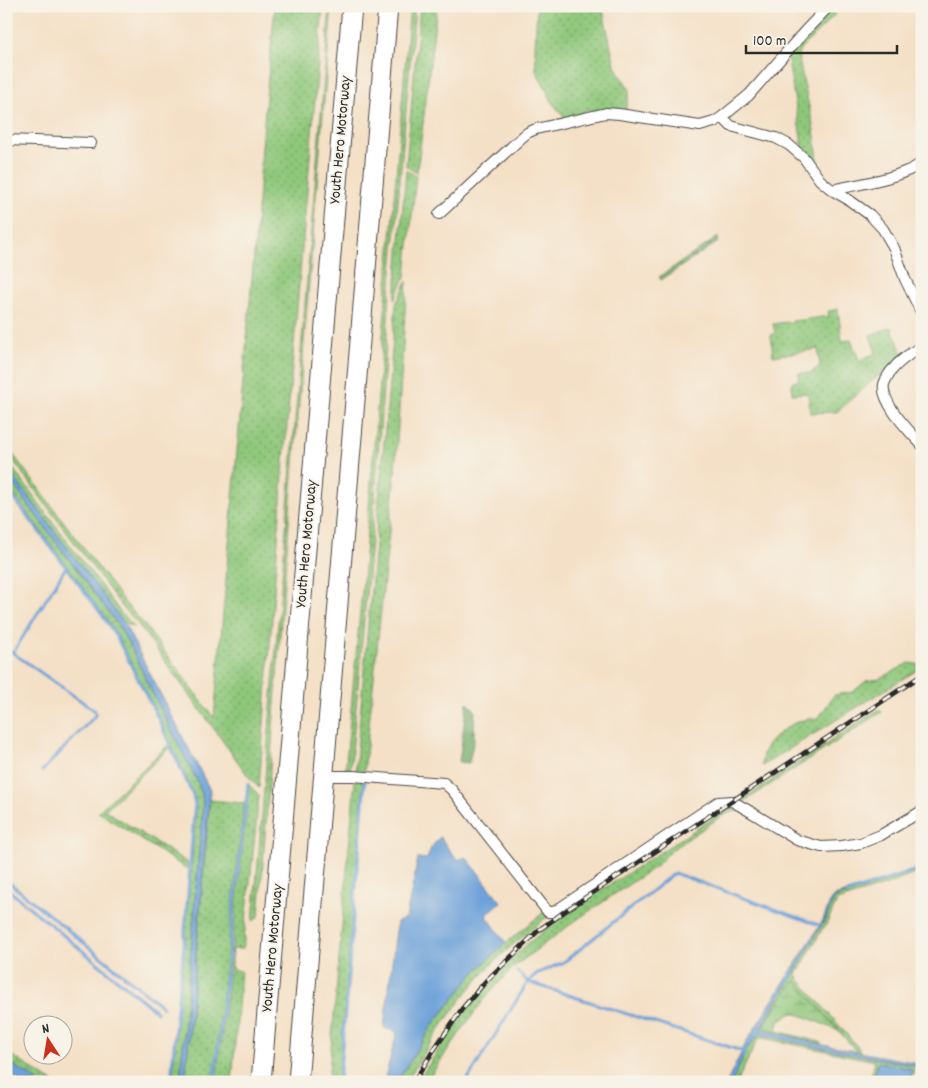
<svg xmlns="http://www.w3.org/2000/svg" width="928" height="1088" font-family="Dekko,sans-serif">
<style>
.grass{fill:url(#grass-dots);stroke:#5c7952}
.forest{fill:url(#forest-firs);stroke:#4e6c4a}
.wetland{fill:url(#wetland-marsh);stroke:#5c7952}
.water{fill:#6da1d9;stroke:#4c6682}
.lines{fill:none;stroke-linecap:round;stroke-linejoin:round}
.stream{stroke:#6da1d9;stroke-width:3}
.street-casing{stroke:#494642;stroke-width:12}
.highway-casing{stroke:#494642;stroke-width:21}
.street{stroke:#fff;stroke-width:10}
.highway{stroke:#fff;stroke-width:19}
.rail-casing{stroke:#2b2b2b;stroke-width:5}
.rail{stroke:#f7f3e8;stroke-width:3;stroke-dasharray:9;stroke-linecap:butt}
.labels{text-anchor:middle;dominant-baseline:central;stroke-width:4;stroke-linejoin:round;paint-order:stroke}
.street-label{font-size:16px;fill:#2b2b2b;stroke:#f7f3e8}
</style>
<defs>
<pattern id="grass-dots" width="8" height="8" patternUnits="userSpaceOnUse" patternTransform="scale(1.25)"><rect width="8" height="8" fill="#8ec77a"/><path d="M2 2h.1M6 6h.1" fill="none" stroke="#74a264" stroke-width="1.8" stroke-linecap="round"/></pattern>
<pattern id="forest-firs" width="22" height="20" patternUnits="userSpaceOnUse" patternTransform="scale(1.25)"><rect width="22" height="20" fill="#72ac6a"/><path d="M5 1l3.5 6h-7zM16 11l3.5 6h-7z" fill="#5e8c57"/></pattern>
<pattern id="wetland-marsh" width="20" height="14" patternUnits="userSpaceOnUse" patternTransform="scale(1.25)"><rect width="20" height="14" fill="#8ec77a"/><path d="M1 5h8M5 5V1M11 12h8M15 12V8" fill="none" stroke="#74a264"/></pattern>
</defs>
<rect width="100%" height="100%" fill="#f7f3e8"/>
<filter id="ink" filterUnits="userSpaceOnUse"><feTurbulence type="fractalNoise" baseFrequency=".02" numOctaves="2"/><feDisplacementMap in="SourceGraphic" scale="10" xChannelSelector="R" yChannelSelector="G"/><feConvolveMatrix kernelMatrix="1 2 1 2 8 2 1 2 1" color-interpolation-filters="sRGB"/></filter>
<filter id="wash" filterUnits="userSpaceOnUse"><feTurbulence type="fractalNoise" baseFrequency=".0096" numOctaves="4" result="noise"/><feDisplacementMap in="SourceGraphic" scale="20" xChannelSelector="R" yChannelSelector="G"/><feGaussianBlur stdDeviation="1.12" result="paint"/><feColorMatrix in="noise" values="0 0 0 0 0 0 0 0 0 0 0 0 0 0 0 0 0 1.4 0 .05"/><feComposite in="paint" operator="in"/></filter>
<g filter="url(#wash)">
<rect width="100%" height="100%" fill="#f4e0c6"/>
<path class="grass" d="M275 6H323L285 448 259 788 248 776 138 624 123 608 6 451V445L125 603 143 623 214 718 255 243 265 108Z
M330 6H332L283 596 259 916 253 921Z
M410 6H415L389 306 375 496 350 774 345 773 363 580Z
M420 6H437L417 173 406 166Z
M537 6H602L614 61 616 68 630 90 625 112 586 110 580 114 566 119 554 105 536 70 535 48Z
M832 6H842L828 22 802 47 798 55 814 130 818 159V170L804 156 787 55Z
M406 170 416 176 406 275 395 299Z
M407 281 395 474 364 774H355L396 304Z
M838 309 842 341 851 340 859 360 876 353 870 335 891 327 904 356C880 373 859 392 837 412L810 413 808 393 792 394V382L798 381 799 373H810L820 367 818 349 773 356 771 335 775 333 773 324 829 316 828 311Z
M6 459 121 613 135 628 124 623 6 467Z
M6 475 118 625 133 651 146 680 198 783 202 794 203 805 180 1082H173L177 1017 184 955 196 811 195 798 159 718 117 635 108 621 6 484Z
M909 663 922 665V667L762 766C762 762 762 758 763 754 768 738 800 713 817 720L834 695 853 692 866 681 879 679Z
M879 709 882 712 742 803 740 801Z
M355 780 364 781 338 1082H328Z
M249 785 259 795 243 949H233L232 969 241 971 232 1082H216L232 947Z
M210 800 244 803 213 1082H185Z
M730 807 740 811 731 812 720 817 673 849 656 866 575 921 516 965 488 994 464 1027 426 1082H417L455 1025 492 978 527 944 568 912Z
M922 869V871L892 883 837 901 826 925 823 928 797 974 799 979 862 1052 856 1051 796 981 793 985 788 989 765 1025V1028L820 1042 823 1045 761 1030V1028L792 977 819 929C826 919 828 907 836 897L888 881Z
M544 912 548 916C525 935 501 953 482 975 452 1007 429 1045 406 1082H397L434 1023 476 971 506 943Z
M760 1034 821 1048 922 1067V1071L915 1070 911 1082H909L912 1069 878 1062 872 1082H869L875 1061 762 1038 758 1039 737 1082H732C739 1067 747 1043 760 1034Z"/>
<path class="forest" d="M718 237V242L661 280 659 277Z
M467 702 475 710 474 739 469 763 459 762Z"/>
<path class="wetland" d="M168 745 169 748 105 810 188 863 187 869 98 812Z
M795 980 839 1031 806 1017 793 1013 779 1020V1023L776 1031 765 1028 764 1025 788 989 793 985Z
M6 1052 53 1082H40L6 1061Z"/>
<path class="water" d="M6 467 124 623 210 790 185 1082H180L203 805 202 794 198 783 146 680 133 651 118 625 6 475Z
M440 837 457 860 466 857 501 902 486 915 506 943 476 971 434 1023 397 1082H384L397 1032 384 1028 397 922 406 918 418 858 427 859 431 848Z
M848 892 847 894 836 897 833 901 824 922 819 929 792 977 763 1023 761 1028V1029L823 1045 922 1064V1067L821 1048 760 1034C747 1043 739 1068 732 1082H727L747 1041 822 922 831 900 834 896Z
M6 1061 40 1082H22L6 1072Z
M878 1062 912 1069 909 1082H872Z"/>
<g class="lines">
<path class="stream" d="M6 488 100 612 116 636 158 718 193 796 195 805 194 813 183 954 176 1017 171 1082
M6 648 94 710 96 713 93 718 42 771
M13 653 66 567
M6 880 163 1007
M6 888 157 1012
M847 893 922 868
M517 971 528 982 742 1051
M214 1082 248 784
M339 1082 365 781
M466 1082 528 982 536 974 564 962 674 873 819 925"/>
</g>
</g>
<g filter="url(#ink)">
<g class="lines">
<g class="street-casing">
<path id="street" d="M722 117 731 126 776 138 789 145 804 158 820 180 832 190 849 200 870 215 883 229 894 248 905 279 922 314
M6 140 91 143
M832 190C854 185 907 177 922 162
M439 214 520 139 527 133 536 129 606 113 619 114 700 126 714 122 722 117 749 95 805 31 829 6
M922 346C911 353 900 360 892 370 889 373 886 379 884 384 880 402 910 432 922 445
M324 776H353L444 783 452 790 548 912H554L718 802 732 801 751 812 797 840 821 847 842 846 861 843 881 835 922 811"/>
</g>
<g class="highway-casing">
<path id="highway" d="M261 1082 352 6
M298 1082 388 6"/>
</g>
<use href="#street" class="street"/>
<use href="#highway" class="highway"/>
<g class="rail-casing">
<path id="rail" d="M414 1082 433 1051 462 1009 486 981 539 930 568 909 732 801 922 675"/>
</g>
<use href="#rail" class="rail"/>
</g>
</g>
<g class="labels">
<g class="street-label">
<text transform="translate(341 140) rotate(-85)">Youth Hero Motorway</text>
<text transform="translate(307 544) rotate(-85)">Youth Hero Motorway</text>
<text transform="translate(273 948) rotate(-85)">Youth Hero Motorway</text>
</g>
</g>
<rect width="928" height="1088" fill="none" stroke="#f7f3e8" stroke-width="25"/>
<g transform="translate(48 1040) rotate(348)"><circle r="24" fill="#f7f3e8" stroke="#a5a39c"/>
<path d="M0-4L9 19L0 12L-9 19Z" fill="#c8321e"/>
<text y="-8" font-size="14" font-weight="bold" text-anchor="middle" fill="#2b2b2b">N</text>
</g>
<path d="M746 45v8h151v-8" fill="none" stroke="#2b2b2b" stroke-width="2.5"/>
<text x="753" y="45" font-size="15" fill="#2b2b2b" stroke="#f7f3e8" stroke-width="4" paint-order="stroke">100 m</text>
</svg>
